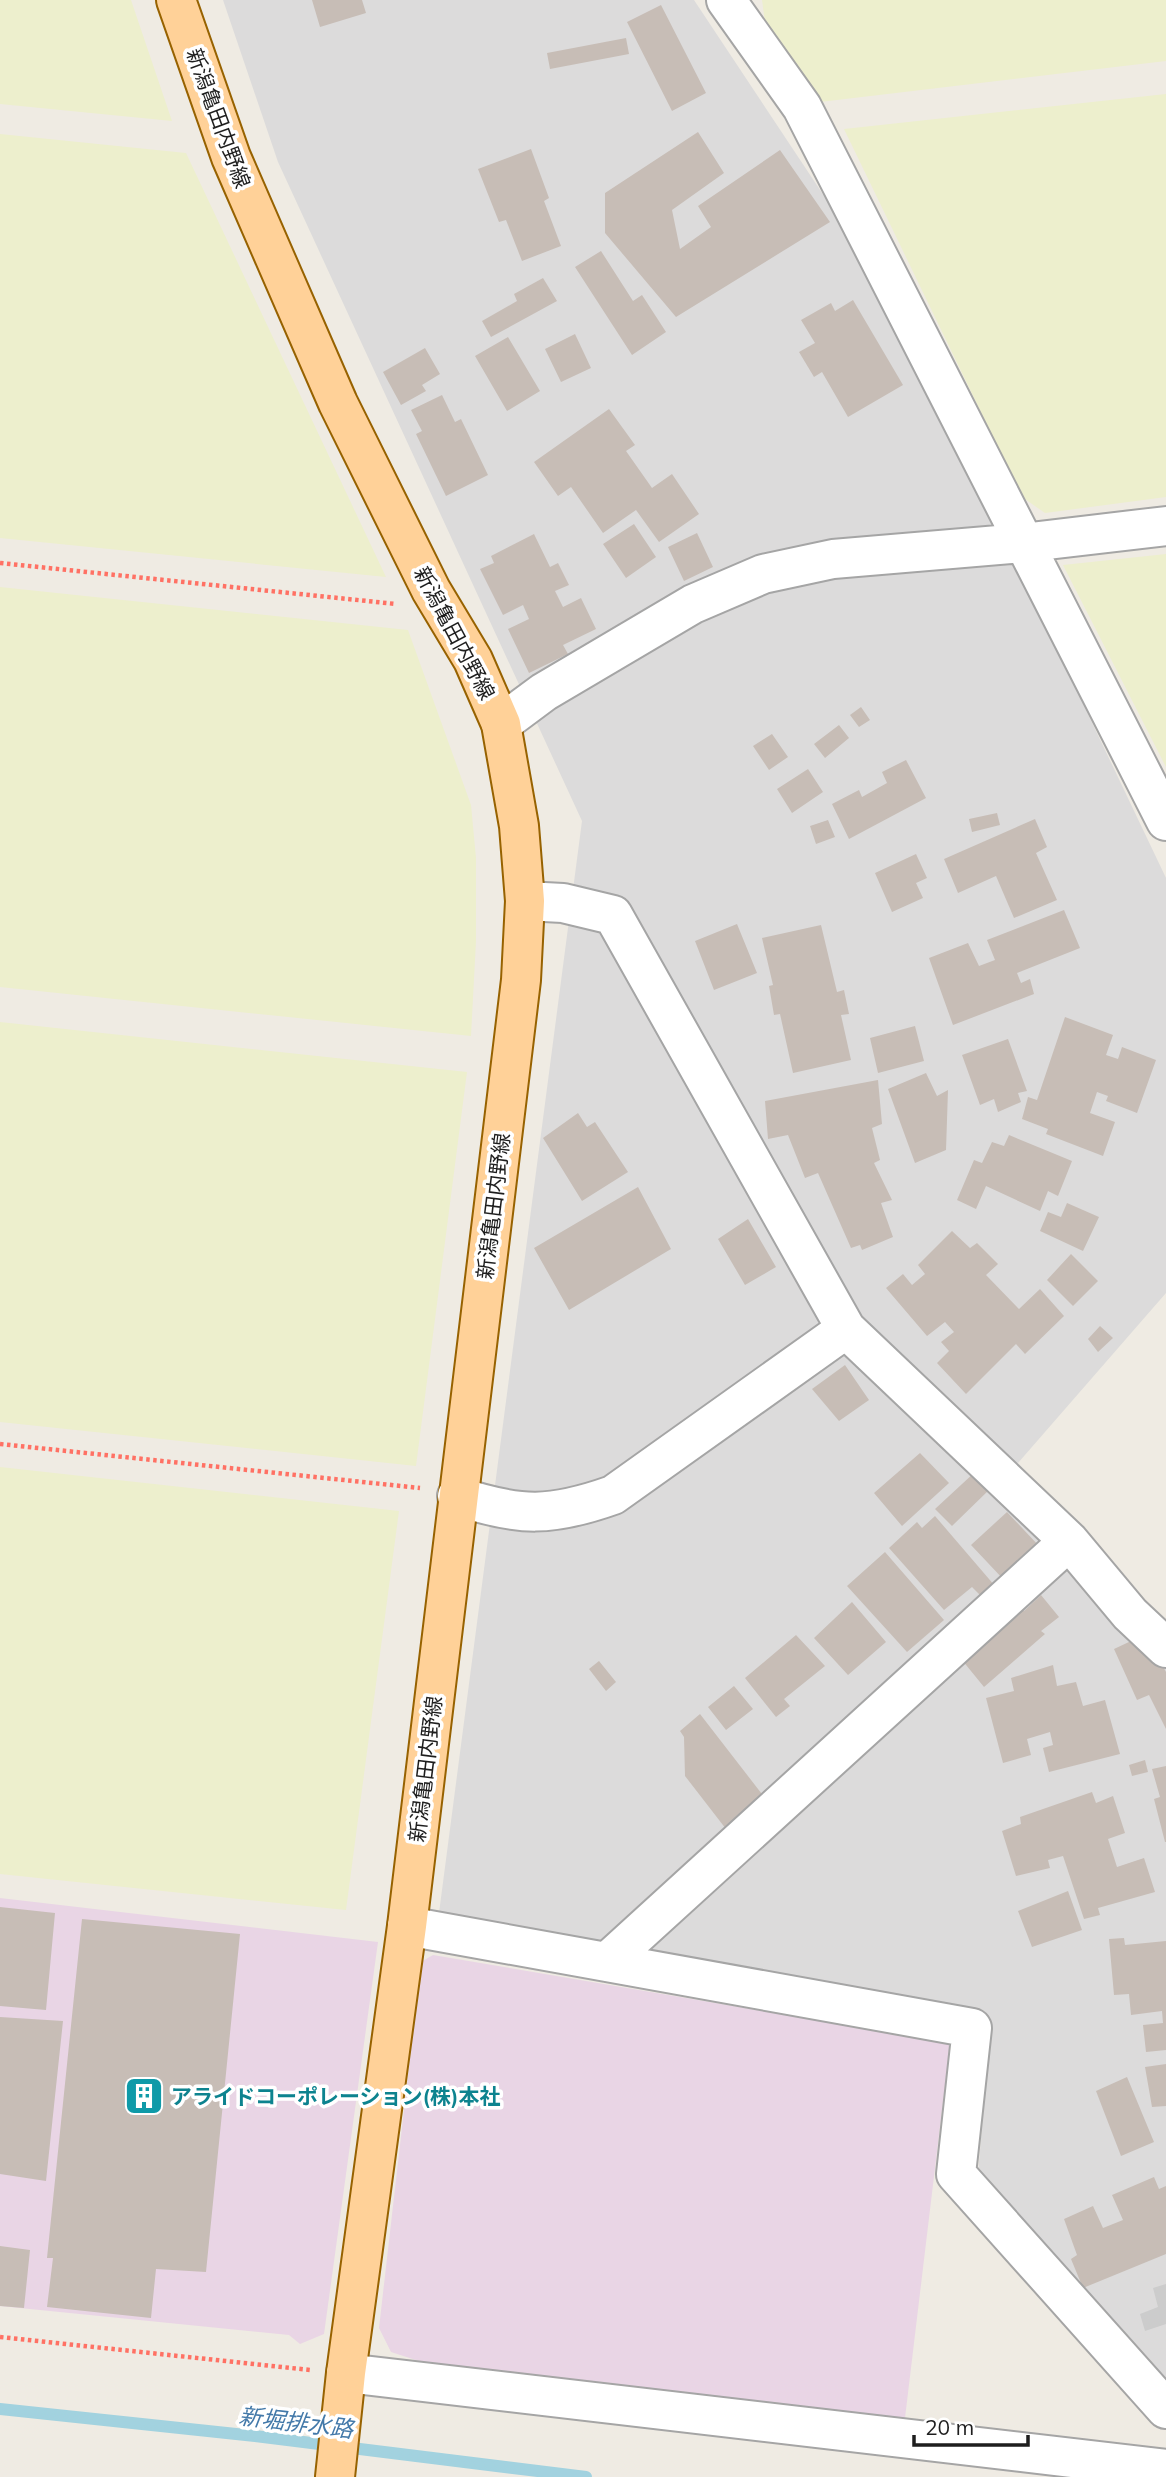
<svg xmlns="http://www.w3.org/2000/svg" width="1166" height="2477" font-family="Mulish,'Noto Sans JP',sans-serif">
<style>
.residential{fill:#dcdbdb}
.industrial{fill:#e9d5e5}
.religious{fill:#ccc}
.farmland{fill:#edefcd}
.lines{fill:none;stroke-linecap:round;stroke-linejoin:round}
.stream{stroke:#a2d2df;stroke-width:12}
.building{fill:#c7bdb6}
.street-casing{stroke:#a5a5a5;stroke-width:42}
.primary-casing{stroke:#976200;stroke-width:42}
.path{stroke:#ff7164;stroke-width:4.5;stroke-dasharray:3.5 3.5;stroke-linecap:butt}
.street{stroke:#fff;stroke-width:38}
.primary{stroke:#ffd198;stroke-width:38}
.labels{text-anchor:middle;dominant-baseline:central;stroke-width:7;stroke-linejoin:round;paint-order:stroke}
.street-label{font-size:21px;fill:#1e1e1e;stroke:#fff}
.culture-label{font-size:21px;font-weight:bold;fill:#0d838f;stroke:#fff;text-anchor:start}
.water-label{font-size:23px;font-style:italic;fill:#4379a9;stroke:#fff}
</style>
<rect width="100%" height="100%" fill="#efebe3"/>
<path class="residential" d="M223 0H694L834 211 996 521 1166 878V1293L1018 1463 1166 1625V2382L978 2174 991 2018 439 1913 582 821 278 162Z"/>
<path class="industrial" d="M0 1898 378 1942 324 2334 300 2344 289 2335 0 2306Z
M433 1955 950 2043 905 2418 422 2362 391 2352 379 2328 421 1962Z"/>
<path class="religious" d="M1166 2284V2324L1145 2331 1140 2314 1158 2307 1153 2288Z"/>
<path class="farmland" d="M0 0H131L172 121 0 104Z
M762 0H1166V61L820 102 765 22Z
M1166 94V497L1045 513 1022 497 844 129Z
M0 134 186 153 386 577 0 538Z
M1166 554V767L1063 565Z
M0 587 408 630 471 805 476 858V941L471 1036 0 987Z
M0 1022 467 1072 416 1466 0 1422Z
M0 1467 399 1511 346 1910 0 1874Z"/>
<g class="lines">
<path class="stream" d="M0 2409 255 2436 586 2477"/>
</g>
<path class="building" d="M312 0H362L366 13 320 27Z
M661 5 706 93 672 111 627 22Z
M626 38 629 54 550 69 547 53Z
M698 132 724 173 672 210 680 249 711 227 698 206 780 150 830 222 676 317 605 233V193Z
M531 149 549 198 544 201 561 246 522 261 506 220 499 222 478 169Z
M601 251 633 301 642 295 666 332 632 355 575 267Z
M543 278 557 301 491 337 482 321 517 301 514 294Z
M853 300 903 385 848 417 822 372 814 377 799 352 815 343 801 320 831 303 835 311Z
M575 334 591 368 561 382 545 349Z
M508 337 540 391 507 411 475 356Z
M425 348 440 374 422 385 426 391 401 405 383 372Z
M442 395 455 422 461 419 488 475 446 496 416 434 422 431 411 410Z
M609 409 635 445 626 451 652 488 672 474 699 514 659 542 636 510 603 533 571 487 558 496 534 462Z
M634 524 656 557 626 578 603 544Z
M697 533 713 567 684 581 668 547Z
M534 534 550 567 558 563 569 585 555 591 563 607 581 598 596 629 563 645 568 654 529 673 508 629 529 619 523 605 503 615 480 569 494 563 491 556Z
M861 707 870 720 859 727 850 715Z
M839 725 849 738 825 758 814 744Z
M772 734 788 757 769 770 753 746Z
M906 760 926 798 849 839 832 804 859 790 862 797 887 783 882 772Z
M808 769 823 792 792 813 777 789Z
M997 813 1000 825 972 832 969 819Z
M1035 819 1047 847 1036 853 1057 900 1014 918 996 876 958 893 944 859Z
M828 820 835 837 816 844 810 826Z
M916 854 927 878 916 883 923 898 892 912 875 873Z
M1064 910 1080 948 1017 973 1021 983 1030 979 1034 994 953 1025 929 958 968 943 979 966 995 960 987 940Z
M737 924 757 973 714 990 695 941Z
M821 925 837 992 844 990 849 1014 841 1015 851 1060 793 1073 780 1014 774 1015 769 986 773 985 762 938Z
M1065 1017 1113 1035 1106 1055 1118 1059 1122 1047 1156 1060 1137 1113 1106 1101 1108 1096 1097 1092 1090 1113 1115 1122 1103 1156 1046 1134 1048 1129 1022 1119 1028 1097 1037 1100Z
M915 1026 924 1061 878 1073 870 1038Z
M1008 1039 1027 1091 1018 1093 1021 1102 998 1112 994 1099 980 1105 962 1055Z
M926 1073 937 1096 948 1090 946 1150 915 1163 888 1089Z
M878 1080 882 1124 872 1128 880 1160 874 1163 892 1200 881 1203 893 1237 862 1250 860 1245 851 1248 818 1173 805 1178 788 1135 768 1139 765 1101Z
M578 1113 587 1127 595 1122 628 1172 582 1201 543 1138Z
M1009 1135 1072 1161 1058 1196 1048 1191 1040 1211 986 1186 976 1209 957 1200 974 1160 982 1163 992 1142 1004 1146Z
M638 1187 671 1249 569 1310 534 1248Z
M1067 1203 1099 1217 1083 1251 1040 1231 1048 1212 1061 1217Z
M748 1219 776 1267 745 1285 718 1239Z
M952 1231 970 1248 977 1243 998 1264 986 1275 1019 1309 1040 1289 1064 1316 1025 1354 1016 1344 966 1394 937 1363 949 1351 941 1342 954 1332 945 1322 927 1336 886 1288 903 1274 912 1285 925 1274 918 1265Z
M1071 1254 1098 1281 1073 1306 1047 1280Z
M1100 1326 1113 1338 1098 1352 1088 1339Z
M845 1365 869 1400 839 1421 812 1389Z
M920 1453 949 1483 902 1526 874 1493Z
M975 1472 990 1489 952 1526 935 1509Z
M1007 1512 1040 1547 1004 1580 971 1545Z
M935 1516 995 1586 982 1597 972 1587 944 1610 889 1548 917 1522 922 1528Z
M885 1552 944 1620 907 1652 847 1586Z
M1041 1595 1059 1617 1041 1631 1045 1634 984 1687 962 1660 1020 1607 1024 1611Z
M852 1602 886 1642 848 1675 814 1638Z
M1146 1634 1166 1672V1729L1149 1695 1137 1700 1114 1649Z
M796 1635 825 1666 784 1699 790 1706 776 1717 745 1678Z
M599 1661 616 1682 606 1691 589 1669Z
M1053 1665 1057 1686 1076 1682 1083 1706 1105 1700 1120 1754 1049 1772 1043 1748 1053 1745 1050 1732 1027 1739 1031 1755 1003 1763 986 1698 1014 1691 1011 1678Z
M734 1686 753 1709 726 1730 708 1707Z
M700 1714 765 1798 726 1829 685 1776 684 1737 680 1731Z
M1145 1760 1148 1772 1132 1776 1129 1765Z
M1166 1766V1842H1165L1154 1799 1160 1797 1152 1769Z
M1092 1792 1096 1803 1113 1796 1125 1833 1108 1839 1117 1867 1144 1858 1155 1892 1098 1908 1100 1915 1084 1919 1063 1856 1048 1860 1050 1868 1016 1876 1002 1831 1021 1824 1020 1817Z
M1068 1891 1082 1930 1032 1947 1018 1911Z
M0 1907 55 1913 46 2010 0 2006Z
M82 1919 240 1934 206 2272 156 2269 151 2318 47 2307 53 2258H47Z
M1124 1938 1125 1945 1166 1941V2050L1146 2052 1143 2025 1163 2023 1162 2011 1131 2015 1129 1994 1114 1995 1109 1939Z
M0 2017 63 2021 46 2181 0 2174Z
M1166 2064V2106L1152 2107 1145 2067Z
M1127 2077 1154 2142 1121 2156 1096 2091Z
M1154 2177 1159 2189 1166 2186V2254L1083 2288 1071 2259 1077 2255 1064 2219 1093 2206 1103 2228 1123 2220 1112 2195Z
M0 2246 30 2250 24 2308 0 2306Z"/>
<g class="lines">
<g class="street-casing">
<path id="street" d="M726 0 802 107 1166 821
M501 724 544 692 693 604 763 574 833 559 1022 543 1166 526
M525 901 563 903 613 915 846 1329 1069 1541 1130 1614 1166 1648
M457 1496C520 1517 551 1517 613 1495L846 1329
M407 1926 972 2028 956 2174 1166 2409
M607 1962 1069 1541
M346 2373 1166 2469"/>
</g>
<g class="primary-casing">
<path id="primary" d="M176 0 231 157 338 403 431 590 473 660 501 724 519 826 525 901 521 980 407 1926 346 2373 335 2477"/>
</g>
<path class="path" d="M0 563 396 604
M0 1444 420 1488
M0 2337 310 2370"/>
<use href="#street" class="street"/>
<use href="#primary" class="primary"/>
</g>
<defs>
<g id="building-square" transform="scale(2.0125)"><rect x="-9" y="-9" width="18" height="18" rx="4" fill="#0f9aa8" stroke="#fff"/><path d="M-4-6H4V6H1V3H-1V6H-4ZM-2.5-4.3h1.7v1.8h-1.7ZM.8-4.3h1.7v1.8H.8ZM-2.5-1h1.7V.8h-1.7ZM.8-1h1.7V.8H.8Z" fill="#fff"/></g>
</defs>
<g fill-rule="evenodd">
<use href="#building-square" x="144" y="2096"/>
</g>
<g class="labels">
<g class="street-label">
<text transform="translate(219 118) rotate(70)">新潟亀田内野線</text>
<text transform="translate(455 633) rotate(62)">新潟亀田内野線</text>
<text transform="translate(493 1206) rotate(-83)">新潟亀田内野線</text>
<text transform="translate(425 1769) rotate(-83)">新潟亀田内野線</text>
</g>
<g class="culture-label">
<text x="171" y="2096">アライドコーポレーション(株)本社</text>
</g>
<g class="water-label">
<text transform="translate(296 2422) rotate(7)">新堀排水路</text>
</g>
</g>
<path d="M914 2435v10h114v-10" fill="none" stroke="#1e1e1e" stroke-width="3.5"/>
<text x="925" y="2435" font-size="21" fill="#1e1e1e" stroke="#ffffff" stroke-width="5" paint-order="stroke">20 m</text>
</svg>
